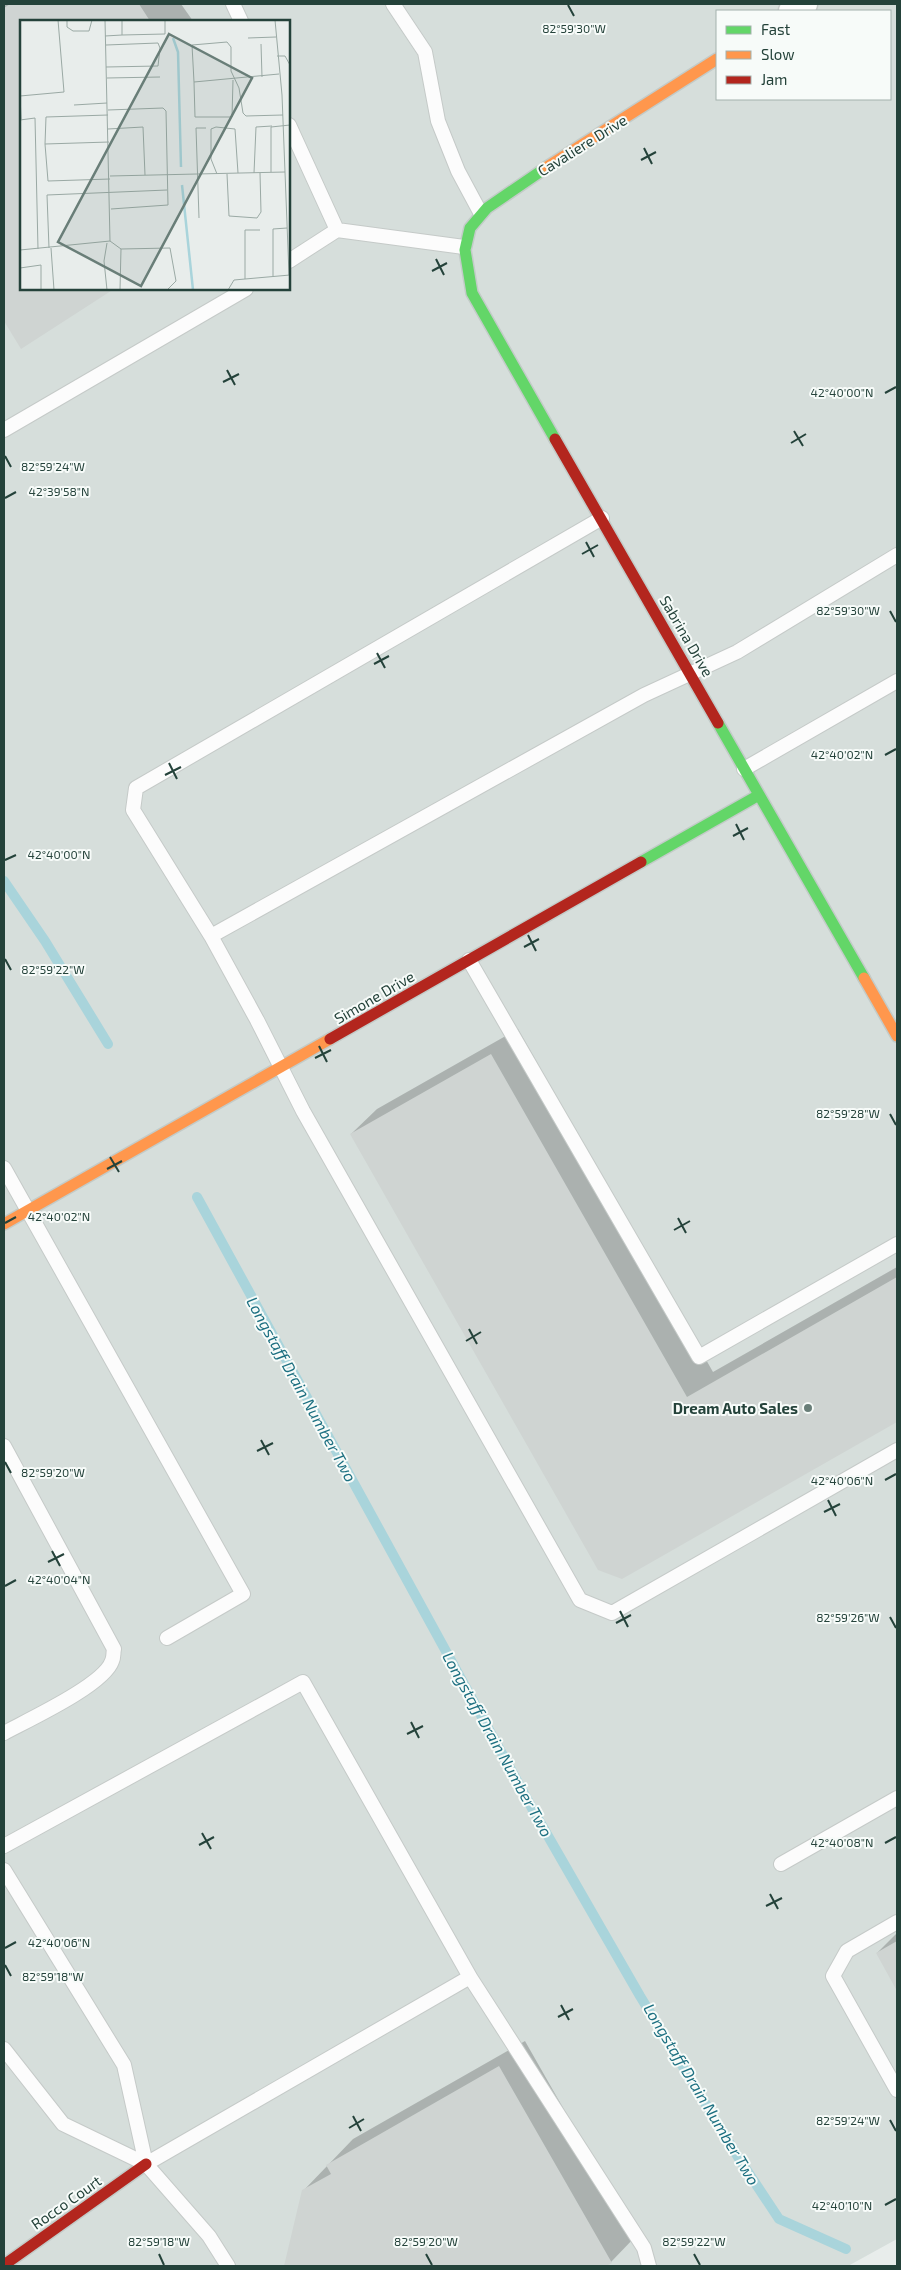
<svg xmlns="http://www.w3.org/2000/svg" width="901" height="2270" font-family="'Exo 2',sans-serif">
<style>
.built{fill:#d6dedb;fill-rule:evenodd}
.shadow{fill:#0003}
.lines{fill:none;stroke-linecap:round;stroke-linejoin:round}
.stream{stroke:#a9d4db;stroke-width:10}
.building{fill:#cfd4d2}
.lane-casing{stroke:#c5cac8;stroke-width:16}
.street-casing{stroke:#c5cac8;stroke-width:29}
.fast-casing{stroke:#c3cbc8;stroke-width:14}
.slow-casing{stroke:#c3cbc8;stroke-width:14}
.jam-casing{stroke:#c3cbc8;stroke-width:14}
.lane{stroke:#fcfcfc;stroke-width:14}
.street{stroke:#fcfcfc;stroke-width:26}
.fast{stroke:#63d668;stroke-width:11}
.slow{stroke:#ff974d;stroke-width:11}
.jam{stroke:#b3261e;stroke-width:11}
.ticks{fill:none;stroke:#24423a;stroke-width:2}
.poi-dot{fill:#697e78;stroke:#f7fbf9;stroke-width:2}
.labels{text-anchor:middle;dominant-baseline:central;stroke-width:4;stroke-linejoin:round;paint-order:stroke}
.street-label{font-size:15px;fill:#24423a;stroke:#f7fbf9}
.poi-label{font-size:15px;font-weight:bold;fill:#24423a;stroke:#f7fbf9;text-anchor:end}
.water-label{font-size:16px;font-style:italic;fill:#1c6f80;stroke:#f7fbf9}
.inset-river{fill:none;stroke:#a9d4db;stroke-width:2.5}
.inset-road{fill:none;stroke:#9aa9a4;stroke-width:1}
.view{fill:#697e78;fill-opacity:0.15;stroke:#697e78;stroke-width:2.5}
.inset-edge{fill:none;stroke:#24423a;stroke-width:2.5}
.ticks-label{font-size:12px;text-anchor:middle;fill:#24423a;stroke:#f7fbf9;stroke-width:4;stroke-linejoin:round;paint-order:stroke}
</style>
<rect width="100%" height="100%" fill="#e8edeb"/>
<path class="built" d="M4 4H897V2239L848 2266H4ZM717 11H890V99H717ZM21 21H289V289H21Z"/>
<path class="shadow" d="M4 4H181L193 21H21V289H112L22 347 4 319Z
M518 1029 713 1372 897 1267V1421L622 1577 351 1134 377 1109Z
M897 1933V1988L877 1953Z
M525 2041 636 2236 611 2262 603 2266H286L304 2190 353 2139Z"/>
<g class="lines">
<path class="stream" d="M4 881 45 941 108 1044
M197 1197 533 1810 640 1996 738 2157 779 2219 846 2249"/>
</g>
<path class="building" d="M10 4H139L150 21H21V289H114L21 349 4 321V8Z
M491 1054 687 1397 897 1277V1422L622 1579 598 1570 350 1134Z
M897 1941V1991L876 1953Z
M499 2066 612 2263 606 2266H284L302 2190 331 2174 326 2165Z"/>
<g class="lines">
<g class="lane-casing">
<path id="lane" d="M233 4 241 21
M393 4 425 52 438 121 458 171 480 212
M289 125 337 230
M289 261 337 230 464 247
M4 430 246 289
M602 518 136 788 133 810 211 936 257 1020 303 1111 580 1600 612 1613 897 1450
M744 769 897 681
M211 936 644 695 737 652 897 555
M469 960 699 1357 897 1244
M4 1168 243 1594 167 1638
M4 1446 114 1649C113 1653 114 1657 112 1661 104 1685 28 1720 4 1733
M4 1846 303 1682 470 1977 146 2164
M781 1864 897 1798
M4 1870 124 2065 146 2164
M897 1922 847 1951 833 1976 897 2090
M470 1977 644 2248 649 2266
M4 2049 63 2124 146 2164 209 2236 228 2266"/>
</g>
<g class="street-casing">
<path id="street" d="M792 11 804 4"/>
</g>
<g class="fast-casing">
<path id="fast" d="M547 167 487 208 470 228 465 250 472 293 555 439
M718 723 864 978
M641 862 759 795"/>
</g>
<g class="slow-casing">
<path id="slow" d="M547 167 717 59
M864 978 897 1036
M4 1224 330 1039"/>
</g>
<g class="jam-casing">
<path id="jam" d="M555 439 718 723
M330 1039 641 862
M4 2265 146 2164"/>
</g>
<use href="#lane" class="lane"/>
<use href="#street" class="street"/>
<use href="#fast" class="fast"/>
<use href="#slow" class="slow"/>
<use href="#jam" class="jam"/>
</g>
<path class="ticks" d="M568 5 574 16M644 148 652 164M641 160 656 152M436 259 444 275M432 271 447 263M227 370 235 385M223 382 239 374M885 393 896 387M794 431 803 446M791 443 806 434M5 456 11 467M5 498 16 492M586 542 594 557M582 554 598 545M890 611 896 622M377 653 385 668M374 664 389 656M885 755 896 749M169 763 177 779M165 775 181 767M736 824 744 840M733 836 748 828M5 860 16 855M528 935 536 951M524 947 539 939M5 959 11 970M319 1046 327 1062M315 1058 331 1050M890 1114 896 1125M110 1157 119 1172M107 1169 122 1161M678 1218 686 1233M5 1223 16 1217M674 1230 690 1221M469 1329 477 1344M466 1341 481 1332M261 1440 269 1455M257 1451 273 1443M5 1462 11 1473M885 1480 896 1474M828 1500 836 1516M824 1512 840 1504M52 1551 60 1566M48 1562 64 1554M5 1586 16 1580M620 1611 628 1627M890 1617 896 1628M616 1623 631 1615M411 1722 419 1738M407 1734 423 1726M202 1833 211 1849M885 1843 896 1837M199 1845 214 1837M770 1894 778 1909M766 1906 782 1898M5 1948 16 1942M5 1965 11 1976M561 2005 569 2020M558 2017 573 2009M353 2116 361 2131M890 2120 896 2131M349 2128 364 2119M885 2205 896 2199M159 2254 164 2265M426 2254 432 2265M694 2254 700 2265"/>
<circle class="poi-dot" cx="808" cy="1408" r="5"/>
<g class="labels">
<g class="street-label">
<text transform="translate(582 145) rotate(-32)">Cavaliere Drive</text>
<text transform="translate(687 636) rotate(60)">Sabrina Drive</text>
<text transform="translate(374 997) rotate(-30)">Simone Drive</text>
<text transform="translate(66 2202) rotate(-35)">Rocco Court</text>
</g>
<g class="poi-label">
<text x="798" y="1408">Dream Auto Sales</text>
</g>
<g class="water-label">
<text transform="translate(302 1389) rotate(61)">Longstaff Drain Number Two</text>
<text transform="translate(498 1744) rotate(61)">Longstaff Drain Number Two</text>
<text transform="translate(702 2094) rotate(59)">Longstaff Drain Number Two</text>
</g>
</g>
<g transform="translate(20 20)">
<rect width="270" height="270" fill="#e8edeb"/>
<path class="inset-river" d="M153 18 158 32 161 147M162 165 173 270"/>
<path class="inset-road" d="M47 0V7L53 11H69L72 0M85 0 90 221M255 0 262 75 269 255M102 15 145 14V0M85 16 102 15V0M228 18 256 17M241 24 242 57M86 25 138 23 140 28 138 46 86 47M257 36H265L270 45M87 58 140 57M213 60 212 97H175L174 62 259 54M174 62 172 25 207 22 211 27V51L219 68 223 93 226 96 263 95M0 74 1 99M0 76 44 72 38 0M54 85 87 83M88 90 143 88 146 91 148 185 91 189M88 95 26 97 25 124 89 122M0 100 15 98 18 229M88 109 123 107 125 155M25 124 28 161 90 159M251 152V107L270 105M234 153 236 107 252 106M197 154 191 139V109L196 107 215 109 218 153M207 154 209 196 237 198 241 192 240 153M90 156 265 152M179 198 176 108H186M90 221 101 229 150 228 156 261 147 270M29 228 27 175 147 170M31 228 34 270M0 230 90 221M0 248 21 245V270M253 256V209L267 208M225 259V210H240M87 270 84 241 87 223M100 270 101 229M208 270 214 260 270 255"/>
<path class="view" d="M149 14 232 58 121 266 38 222Z"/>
<rect width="270" height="270" class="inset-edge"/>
</g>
<g class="ticks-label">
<text x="574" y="33">82°59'30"W</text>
<text x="842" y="397">42°40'00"N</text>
<text x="53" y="471">82°59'24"W</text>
<text x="59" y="496">42°39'58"N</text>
<text x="848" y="615">82°59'30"W</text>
<text x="842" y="759">42°40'02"N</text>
<text x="59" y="859">42°40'00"N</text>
<text x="53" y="974">82°59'22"W</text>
<text x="848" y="1118">82°59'28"W</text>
<text x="59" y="1221">42°40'02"N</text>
<text x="53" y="1477">82°59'20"W</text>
<text x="842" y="1485">42°40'06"N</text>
<text x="59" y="1584">42°40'04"N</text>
<text x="848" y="1622">82°59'26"W</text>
<text x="842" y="1847">42°40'08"N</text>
<text x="59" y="1947">42°40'06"N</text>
<text x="53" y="1981">82°59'18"W</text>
<text x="848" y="2125">82°59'24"W</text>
<text x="842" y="2210">42°40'10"N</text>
<text x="159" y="2246">82°59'18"W</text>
<text x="426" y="2246">82°59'20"W</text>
<text x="694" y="2246">82°59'22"W</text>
</g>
<rect width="901" height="2270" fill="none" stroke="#24423a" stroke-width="10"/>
<rect x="716" y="10" width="175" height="90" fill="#f7fbf9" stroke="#a3b1ad"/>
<rect x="726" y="26" width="25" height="8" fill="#63d668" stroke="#a3b1ad"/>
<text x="761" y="35" font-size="15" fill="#24423a">Fast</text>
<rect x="726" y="51" width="25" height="8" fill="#ff974d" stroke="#a3b1ad"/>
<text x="761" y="60" font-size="15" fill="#24423a">Slow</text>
<rect x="726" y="76" width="25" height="8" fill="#b3261e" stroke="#a3b1ad"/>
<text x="761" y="85" font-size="15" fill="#24423a">Jam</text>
</svg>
